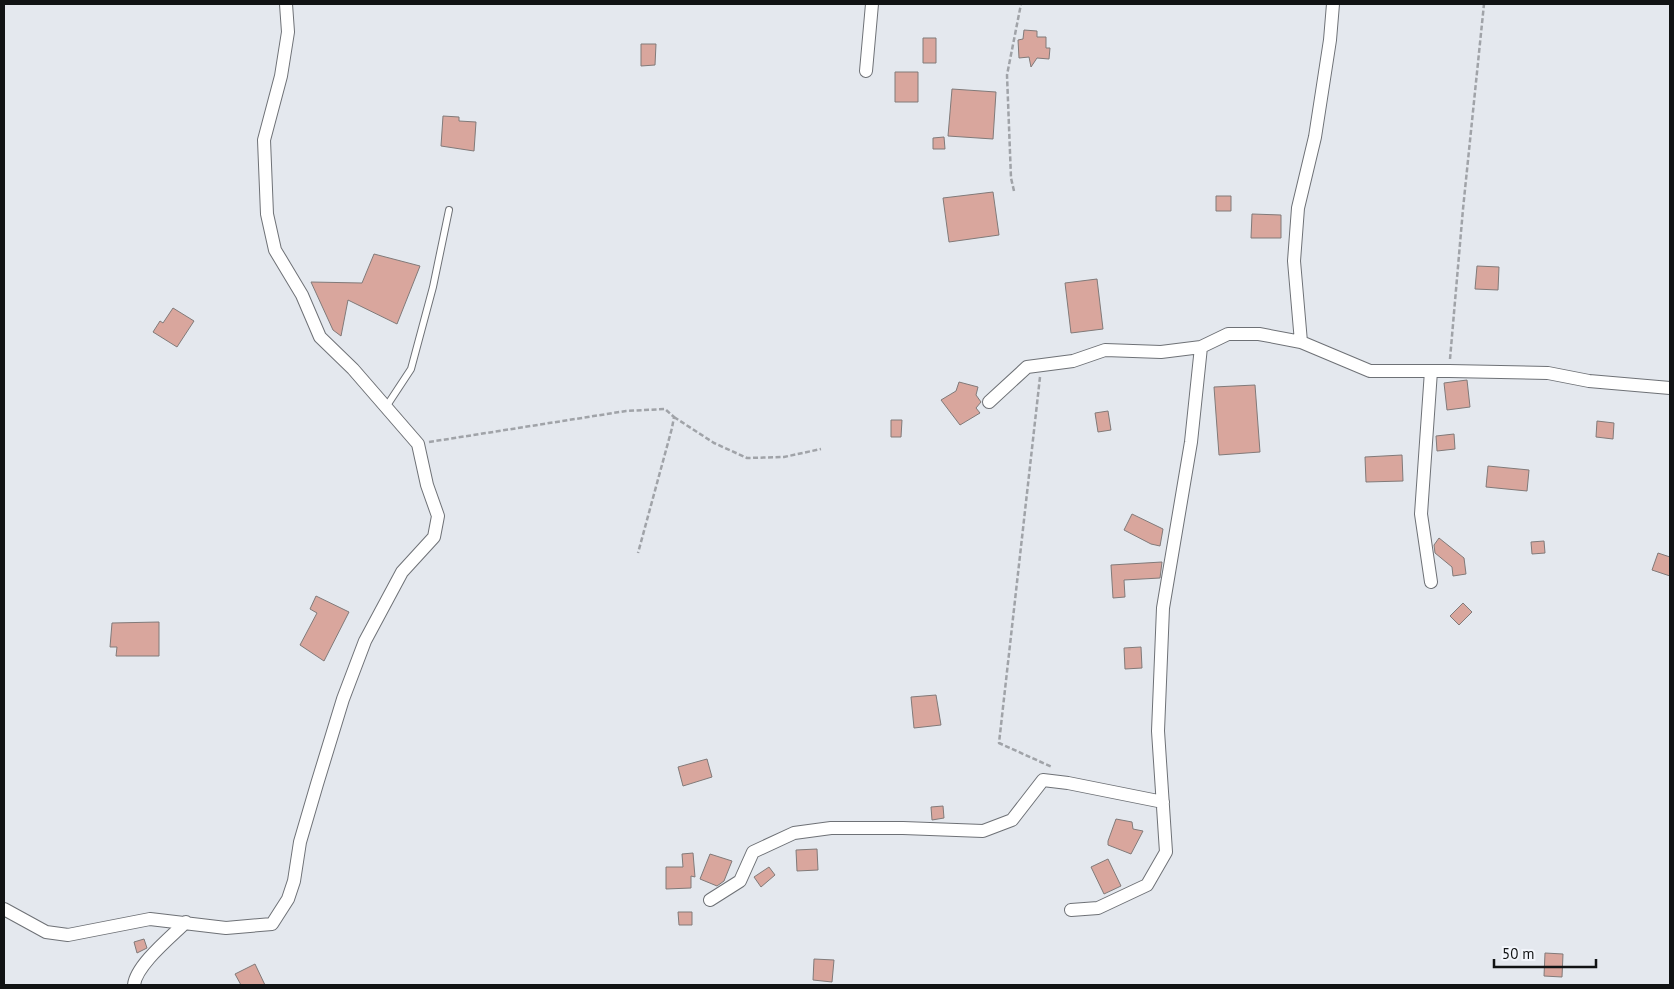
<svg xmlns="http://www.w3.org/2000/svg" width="1674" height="989" font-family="'PT Sans',sans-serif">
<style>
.building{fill:#d9a69d;stroke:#817a79}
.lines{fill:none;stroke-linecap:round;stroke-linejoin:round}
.lane-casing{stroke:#6e7176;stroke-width:8}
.street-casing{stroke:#6e7176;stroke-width:14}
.path{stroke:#a0a3a8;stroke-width:2.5;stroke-dasharray:5 2.5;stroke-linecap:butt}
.lane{stroke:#fff;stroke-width:6}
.street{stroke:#fff;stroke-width:12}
</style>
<rect width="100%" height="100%" fill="#e4e8ee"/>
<path class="building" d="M1024 30 1037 31V37H1046V48H1050L1049 59 1037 58 1031 67 1029 57 1019 58 1018 40 1023 39Z
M923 38H936V63H923Z
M641 44H656L655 65 641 66Z
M895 72H918V102H895Z
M952 89 996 92 993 139 948 136Z
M443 116 459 117V121L476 122 474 151 441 146Z
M944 137 945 149H933V138Z
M993 192 999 235 949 242 943 198Z
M1216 196H1231V211H1216Z
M1252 214 1281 215V238H1251Z
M374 254 420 266 397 324 348 300 341 336 333 330 311 282 362 283Z
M1477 266 1499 267 1498 290 1475 289Z
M1097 279 1103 329 1071 333 1065 283Z
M173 308 194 321 177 347 153 332 160 321 163 323Z
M1467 380 1470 407 1447 410 1444 383Z
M959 382 978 387 976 395 981 402 976 408 980 413 960 425 941 400 956 391Z
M1255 385 1260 452 1219 455 1214 387Z
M1108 411 1111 430 1098 432 1095 413Z
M891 420H902L901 437H891Z
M1597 421 1614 423 1613 439 1596 437Z
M1454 434 1455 449 1437 451 1436 436Z
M1402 455 1403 481 1366 482 1365 457Z
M1488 466 1529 470 1527 491 1486 487Z
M1132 514 1163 529 1160 546 1151 544 1124 530Z
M1439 538 1464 558 1466 574 1453 576 1452 567 1435 553 1434 545Z
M1544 541 1545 553 1532 554 1531 542Z
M1658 553 1670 557V576L1652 570Z
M1162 562 1160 578 1124 580 1125 597 1113 598 1111 565Z
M316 596 349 612 324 661 300 645 317 613 310 609Z
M1463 603 1472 612 1459 625 1450 616Z
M159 622V656H116L117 647H110L112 623Z
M1141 647 1142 668 1125 669 1124 648Z
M936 695 941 725 914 728 911 697Z
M707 759 712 777 683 786 678 767Z
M943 806 944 818 932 820 931 807Z
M1116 819 1132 822 1133 829 1143 831 1131 854 1108 845V841Z
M817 849 818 870 797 871 796 850Z
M693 853 695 877 691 876V888L666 889V867H683L682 854Z
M710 854 732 861 724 881 717 886 700 879Z
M1108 859 1121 886 1104 894 1091 867Z
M769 867 775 875 761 887 754 877Z
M678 912H692V925H679Z
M144 939 147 948 137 953 134 942Z
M1545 953 1563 954 1562 977 1544 976Z
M814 959 834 960 832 982 813 980Z
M255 964 265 985H241L235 974Z"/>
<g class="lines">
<g class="lane-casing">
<path id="lane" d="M386 407 411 369 433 287 449 210"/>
</g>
<g class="street-casing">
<path id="street" d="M866 71 872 4
M1301 342 1294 261 1298 208 1315 137 1330 40 1333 4
M1431 371 1421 514 1431 582
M989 402 1027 367 1073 361 1105 350 1161 352 1201 347 1228 334H1259L1301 342 1370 371H1449L1548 373 1589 381 1670 388
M710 900 740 881 753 852 794 833 831 828H903L983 831 1012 820 1043 780 1068 783 1163 802
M4 909 46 932 68 935 150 919 226 928 272 924 288 899 294 881 300 842 317 784 343 699 365 641 402 572 434 537 438 516 427 485 418 444 353 369 320 337 302 295 275 250 267 214 264 140 281 76 288 32 286 4
M1071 910 1098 908 1147 885 1166 852 1158 731 1163 608 1191 442 1201 347
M134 985C136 965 172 936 186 922"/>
</g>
<path class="path" d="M1014 191 1011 178 1007 75 1021 4
M1450 359 1463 209 1484 4
M1040 377 999 743 1052 767
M674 417 714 443 747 458 784 457 821 449
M429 442 626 411 665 409 674 417 672 428 638 553"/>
<use href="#lane" class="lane"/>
<use href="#street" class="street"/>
</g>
<rect width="1674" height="989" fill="none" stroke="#111314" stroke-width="10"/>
<path d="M1494 959v8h102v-8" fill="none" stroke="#111314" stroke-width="2.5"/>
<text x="1502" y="959" font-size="15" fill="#111314" stroke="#f2f5fb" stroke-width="4" paint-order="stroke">50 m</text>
</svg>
